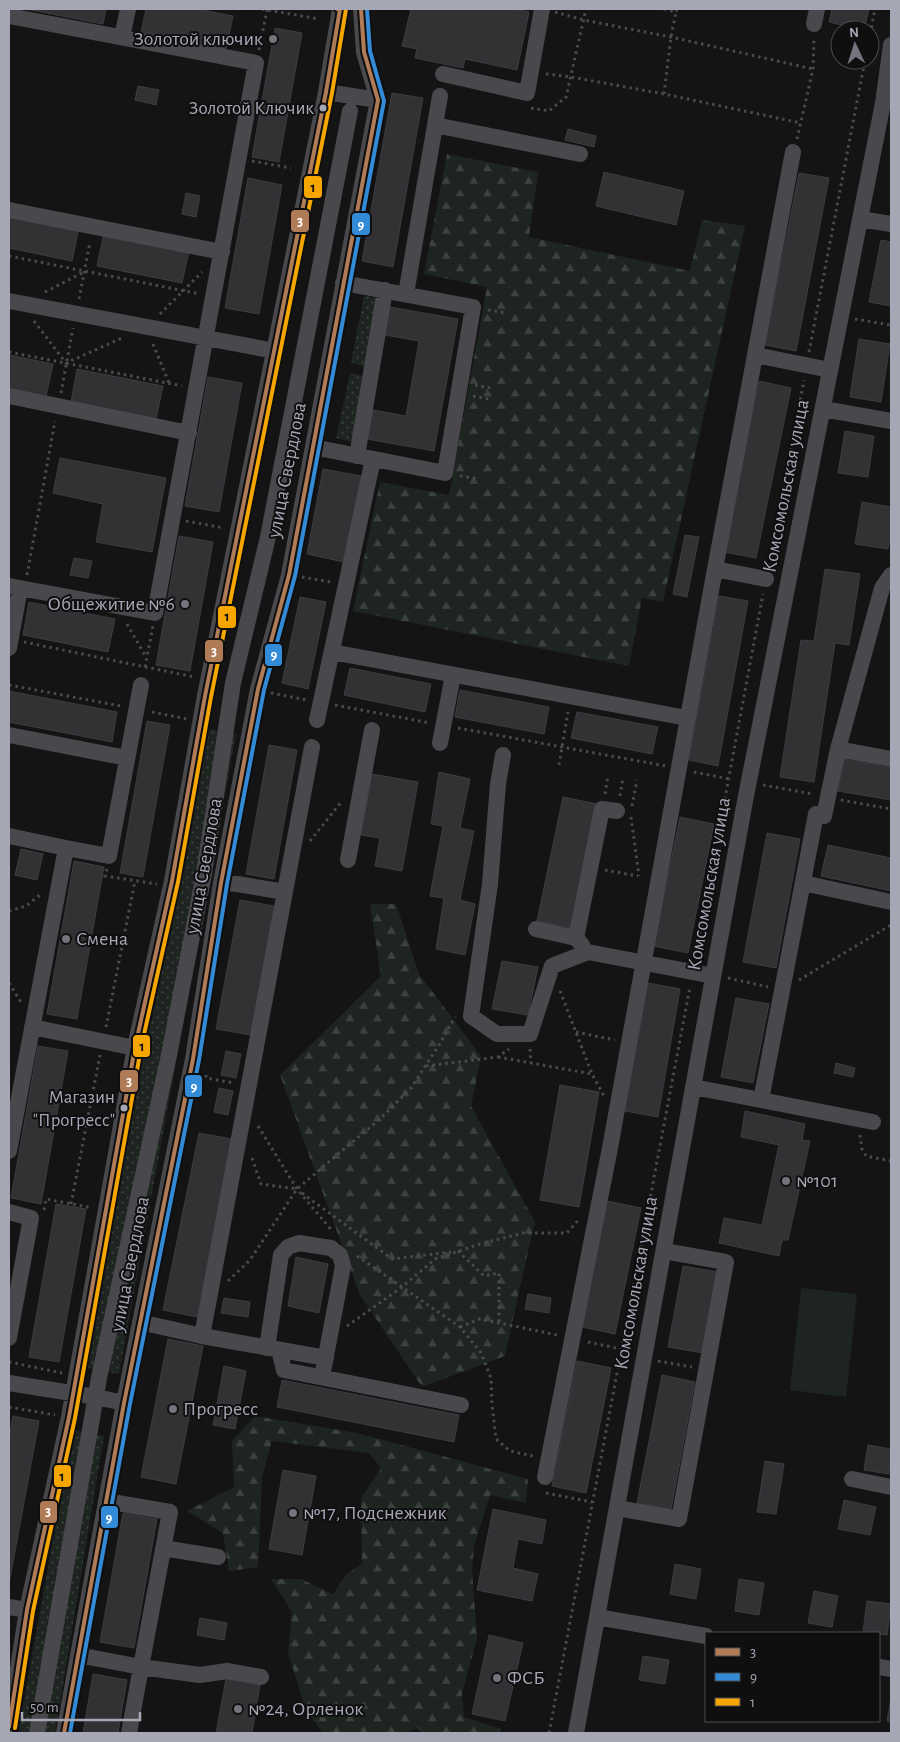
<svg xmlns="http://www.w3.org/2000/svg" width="900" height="1742" font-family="'Alegreya Sans',sans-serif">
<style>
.grass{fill:url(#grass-dots)}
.forest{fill:url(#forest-firs)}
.pitch{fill:#1e2520}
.building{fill:#323234;stroke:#3d3d41}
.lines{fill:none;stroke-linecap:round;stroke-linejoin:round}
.path{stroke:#4a4a4f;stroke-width:3;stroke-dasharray:2.5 4;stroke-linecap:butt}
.minor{stroke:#49494d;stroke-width:16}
.bus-1-casing{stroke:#0f0f10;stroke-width:8}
.bus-2-casing{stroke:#0f0f10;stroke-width:8}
.bus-3-casing{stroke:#0f0f10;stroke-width:8}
.bus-1{stroke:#b07c57;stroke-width:4}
.bus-2{stroke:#338bd7;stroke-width:4}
.bus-3{stroke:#f7a600;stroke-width:4}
.poi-dot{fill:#73747d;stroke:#0f0f10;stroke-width:2}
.bus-dot{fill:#a6a7b5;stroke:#0f0f10;stroke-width:2}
.labels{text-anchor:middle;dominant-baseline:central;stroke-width:4;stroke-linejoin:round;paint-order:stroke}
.bus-label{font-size:19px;fill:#a6a7b5;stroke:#0f0f10;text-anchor:end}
.poi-label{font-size:20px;fill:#a6a7b5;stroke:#0f0f10;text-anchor:start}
.street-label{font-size:20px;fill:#a6a7b5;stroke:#0f0f10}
.line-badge{stroke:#0f0f10;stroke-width:2}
.badge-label{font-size:14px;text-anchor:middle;font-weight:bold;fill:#fff}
.pale-badge-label{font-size:14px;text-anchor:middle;font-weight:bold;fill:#111}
</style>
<defs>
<pattern id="grass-dots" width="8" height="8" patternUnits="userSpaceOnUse" patternTransform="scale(1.25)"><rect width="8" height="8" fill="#1e2520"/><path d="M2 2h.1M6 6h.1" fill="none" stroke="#3c423e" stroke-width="1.8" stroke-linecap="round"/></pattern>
<pattern id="forest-firs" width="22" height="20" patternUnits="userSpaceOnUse" patternTransform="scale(1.25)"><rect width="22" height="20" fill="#1e2520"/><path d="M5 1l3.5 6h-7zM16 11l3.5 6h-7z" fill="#3c423e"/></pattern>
</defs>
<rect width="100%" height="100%" fill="#141415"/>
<path class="grass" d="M364 296 377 298 365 367 351 362Z
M350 373 365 376 352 442 336 438Z
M209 729 236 734 119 1374 82 1367Z
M73 1430 104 1436 55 1733H18Z"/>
<path class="forest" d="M447 154 538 172 529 237 690 271 702 220 745 226 663 602 642 598 629 666 353 611 380 482 449 495 487 287 424 274Z
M370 904H396L419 974 481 1056 471 1106 535 1222 518 1295 505 1356 422 1387 360 1295 280 1075 381 976Z
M255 1416 357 1433 528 1479 526 1503 490 1495 474 1546 472 1570 477 1638 462 1694 464 1717 501 1729 498 1733H423L418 1728 405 1733H323L306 1710 288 1653 292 1612 271 1579H301L333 1594 345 1576 362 1563 361 1498 381 1468 369 1453 272 1441 262 1477 258 1567 229 1571 223 1533 187 1511 234 1487 232 1441Z"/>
<path class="pitch" d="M801 1288 857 1294 846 1397 790 1390Z"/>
<path class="building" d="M26 9H106L103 24Z
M146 9H197L233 16 226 49 141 32Z
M411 9H514L529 12 517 70 465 59 463 68 415 58 417 49 402 46Z
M832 9H869L864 30 829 22Z
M275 28 302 33 279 162 252 157Z
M138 86 159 90 156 105 135 100Z
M392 93 423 98 393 267 362 261Z
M568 129 596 136 594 147 565 140Z
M604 172 684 191 676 225 596 206Z
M799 173 829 178 796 351 765 345Z
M248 178 282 185 259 314 225 308Z
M186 193 200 196 196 217 182 214Z
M9 214 79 228 72 261 9 248Z
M104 233 189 251 182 283 97 266Z
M881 240 891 242V306L869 302Z
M390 307 458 319 434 451 367 439 373 410 406 416 419 341 385 335Z
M859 339 890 344 881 402 850 397Z
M9 355 53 364 46 397 9 389Z
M77 369 163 386 156 419 71 402Z
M208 377 242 383 219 512 185 506Z
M759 381 791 388 756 558 724 552Z
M845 431 874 436 868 477 838 473Z
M60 458 166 478 152 552 96 542 103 504 53 493Z
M323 469 361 476 344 562 307 554Z
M862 502 891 507V531L888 549 855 544Z
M685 535 699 537 687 597 673 594Z
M179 536 213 542 190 671 156 665Z
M74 558 92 561 88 578 70 575Z
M825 569 860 574 849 645 835 643 814 782 780 777 801 640 814 641Z
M719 596 748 601 718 766 689 760Z
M300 597 326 602 308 689 282 683Z
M29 602 115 619 108 652 23 635Z
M350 668 431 684 425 712 344 695Z
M460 690 549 707 544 734 455 717Z
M9 691 117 712 112 742 9 722Z
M577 712 658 727 652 754 571 738Z
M147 721 170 725 143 877 120 873Z
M269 745 297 750 274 879 246 874Z
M844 759 891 768V800L838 791Z
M439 772 470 779 460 828 474 831 460 900 475 904 465 955 436 949 444 898 430 896 443 826 431 824Z
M372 774 418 782 402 871 375 866 380 838 361 835Z
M563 797 597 804 571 928 537 921Z
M680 817 714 824 688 953 654 946Z
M767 833 800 839 776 968 743 962Z
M828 845 891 858V891L821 876Z
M21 849 43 854 37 880 15 875Z
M74 861 104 867 77 1019 47 1014Z
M240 900 274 906 251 1035 216 1029Z
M502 961 538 967 528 1015 492 1009Z
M648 983 680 989 658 1117 625 1111Z
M736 998 769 1004 753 1083 721 1077Z
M38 1046 68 1051 41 1204 11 1198Z
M226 1051 241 1054 236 1078 221 1075Z
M836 1063 855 1068 853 1077 834 1073Z
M560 1085 599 1092 579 1207 540 1200Z
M219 1088 233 1091 228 1115 214 1112Z
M745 1111 805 1124 802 1140 810 1141 788 1240H782L779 1256 719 1243 724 1218 762 1225 779 1145 741 1137Z
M199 1133 232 1139 197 1317 163 1310Z
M607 1201 641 1208 615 1334 582 1327Z
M56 1204 86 1209 59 1362 29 1357Z
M296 1257 328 1264 319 1313 288 1306Z
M683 1266 718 1272 703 1353 668 1347Z
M528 1294 551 1298 549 1313 525 1309Z
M224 1298 250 1302 248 1317 221 1313Z
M168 1339 203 1346 176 1484 141 1477Z
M577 1361 611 1368 586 1493 552 1486Z
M224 1366 246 1371 235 1429 213 1425Z
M662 1375 695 1382 671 1509 637 1503Z
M282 1380 459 1415 454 1442 277 1407Z
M13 1416 39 1421 9 1584V1437Z
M868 1445 891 1449 889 1474 864 1470Z
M765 1461 784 1464 776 1514 757 1512Z
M283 1470 316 1476 302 1555 269 1549Z
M844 1500 876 1507 870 1535 838 1529Z
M493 1509 546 1520 542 1544 518 1539 513 1568 538 1574 532 1601 477 1590Z
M123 1513 157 1519 134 1648 100 1642Z
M675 1564 701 1569 696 1599 670 1594Z
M739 1579 764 1583 759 1615 735 1611Z
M814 1591 838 1596 832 1627 808 1623Z
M867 1601 891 1604 887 1635 863 1632Z
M200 1618 227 1623 224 1640 197 1635Z
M489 1635 523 1643 505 1721 472 1714Z
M643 1656 669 1660 665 1684 639 1680Z
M93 1674 127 1680 118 1733H83Z
M226 1679 260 1685 252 1733H216Z
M891 1698V1722L887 1721Z"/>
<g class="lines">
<path class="path" d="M262 9 319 19
M664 9 676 12 677 9
M555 12 584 20 671 37 813 69
M870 34 875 9
M259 50 267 10
M546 74 571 77 664 94 801 123
M664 94 671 37 676 12
M531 108 549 111 566 97 586 9
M797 139 813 69 814 37
M252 161 291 168
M9 256 200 294
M45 292 84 272
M79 299 90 242
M488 310 507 313
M160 314 202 272
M855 319 890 325
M34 321 66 363 122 338
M153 344 169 383
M9 352 182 386
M809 352 865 60
M475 385 491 388
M61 393 73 328
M473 396 489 399
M460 476 479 479
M186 521 224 528
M769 566 804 380
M27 575 55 421
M302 577 331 582
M127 624 146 657
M24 642 194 677
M145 667 153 626
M9 685 121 706
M271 693 307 700
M335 705 430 723
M152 712 187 719
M458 728 666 766
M559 765 568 712
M694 772 730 779
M763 785 813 794
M605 794 608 775
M620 796 623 777
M841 800 891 809
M632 806 637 780
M631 817 639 876
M310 841 342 801
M107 869 105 876 157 884
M605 870 638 876
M9 911 26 906 41 894
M695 959 763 594
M728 978 768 987
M799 980 891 925
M9 983 22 1004
M560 991 592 1074 604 1096
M106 1027 135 881
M576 1032 615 1040
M530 1049 531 1063
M498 1057 592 1074
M426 1066 498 1057 509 1049
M206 1075V1078L234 1083
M258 1126 297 1189 333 1232
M860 1135 862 1149 866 1156 891 1161
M252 1158 261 1184 297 1189
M302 1193 392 1259 451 1252
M71 1204 100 1055
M44 1210 46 1199 92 1208
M458 1251 484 1276 499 1273V1324
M357 1256 460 1327 481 1353 491 1378 492 1404 496 1439 510 1451 533 1456
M228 1281 250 1260 297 1189 381 1118 411 1088 439 1045 455 1017
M347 1326 402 1287 435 1259 480 1244 523 1233H567L580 1218
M460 1327 480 1319 557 1335
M588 1342 621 1349
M658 1361 692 1367
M9 1362 62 1373
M9 1407 55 1415
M546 1493 592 1502
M549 1733 690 987"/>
<path class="minor" d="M9 16 256 63 155 613 9 586
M814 24 817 9
M122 37 128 9
M443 74 527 93 542 9
M326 92 378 100
M435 125 580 154
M9 210 222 252
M860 219 891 224
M406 294 440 96
M9 301 275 351
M755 355 830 370
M9 396 189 433
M823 409 891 421
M313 447 445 473 473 307 343 283
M357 456 385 290
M891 575 882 588 838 749 891 759
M766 579 715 569 793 152
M9 648 20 588
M332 652 687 718
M317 720 373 459
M9 735 127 758
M440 743 453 675
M503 755 498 784 490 884 471 1016 497 1034H530L552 966 588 952 713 976
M824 816 838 749
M9 836 66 848
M348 860 372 730
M221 883 237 884 285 892
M803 883 891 902
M536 929 576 938 582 945
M576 938 602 809 617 811
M32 1027 135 1048
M693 1087 761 1100 816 814
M761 1100 873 1122
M9 1151 66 848 109 856 141 685
M9 1212 31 1218 9 1338
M140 1322 202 1336 312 747
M202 1336 326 1358
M267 1348 281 1255 288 1247 299 1243 331 1248 340 1255 343 1266 322 1377
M279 1350 284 1370 461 1405
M9 1383 96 1397 124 1403
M545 1477 610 1148 715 569
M852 1479 891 1487
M106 1501 170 1512 141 1667 200 1675 227 1671 261 1677
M617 1508 679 1519 726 1262 664 1251
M163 1548 218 1557
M9 1607 27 1610
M597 1617 706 1636
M78 1655 141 1667 129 1733
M879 1667 891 1669
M9 1727 27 1610 69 1417 135 1047 172 881 205 696 326 92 340 9
M37 1733 99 1378 169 1055 204 874 233 683 268 537 350 111
M64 1733 124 1403 193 1059 221 883 258 689 289 575 378 100 364 52 361 9
M576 1733 745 801 883 103 891 45"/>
<g class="bus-1-casing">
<path id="bus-1" d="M9 1727 27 1610 69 1417 135 1047 172 881 205 696 326 92 340 9H337
M64 1733 124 1403 193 1059 221 883 258 689 289 575 378 100 364 52 361 9"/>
</g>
<g class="bus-2-casing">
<path id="bus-2" d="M70 1733 130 1404 199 1060 227 884 264 690 295 576 384 101 370 51 367 9"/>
</g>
<g class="bus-3-casing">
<path id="bus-3" d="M15 1728 33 1611 75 1418 141 1048 178 882 211 697 332 93 346 9"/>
</g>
<use href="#bus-1" class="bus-1"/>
<use href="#bus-2" class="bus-2"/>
<use href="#bus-3" class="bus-3"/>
</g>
<g class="poi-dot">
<circle cx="273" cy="39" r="5"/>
<circle cx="185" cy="604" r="5"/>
<circle cx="66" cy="939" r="5"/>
<circle cx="786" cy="1181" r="5"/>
<circle cx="173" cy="1409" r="5"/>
<circle cx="293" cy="1513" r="5"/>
<circle cx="497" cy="1678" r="5"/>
<circle cx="238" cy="1709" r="5"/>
</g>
<g class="bus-dot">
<circle cx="323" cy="108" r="4.5"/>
<circle cx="124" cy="1108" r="4.5"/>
</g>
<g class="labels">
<g class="bus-label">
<text x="314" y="108">Золотой Ключик</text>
<text x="115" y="1097">Магазин<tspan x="115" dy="23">"Прогресс"</tspan></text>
</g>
<g class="poi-label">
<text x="263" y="39" text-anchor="end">Золотой ключик</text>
<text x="175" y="604" text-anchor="end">Общежитие №6</text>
<text x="76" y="939">Смена</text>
<text x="796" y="1181">№101</text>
<text x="183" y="1409">Прогресс</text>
<text x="303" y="1513">№17, Подснежник</text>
<text x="507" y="1678">ФСБ</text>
<text x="248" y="1709">№24, Орленок</text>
</g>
<g class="street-label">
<text transform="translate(287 470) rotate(-79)">улица Свердлова</text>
<text transform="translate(786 486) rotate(-79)">Комсомольская улица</text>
<text transform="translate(204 866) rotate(-80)">улица Свердлова</text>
<text transform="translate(709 884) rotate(-80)">Комсомольская улица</text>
<text transform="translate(130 1264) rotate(-79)">улица Свердлова</text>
<text transform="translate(636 1283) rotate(-80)">Комсомольская улица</text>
</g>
</g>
<g class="line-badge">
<rect x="303" y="175" width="20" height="24" rx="5" fill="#f7a600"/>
<rect x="290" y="209" width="20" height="24" rx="5" fill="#b07c57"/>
<rect x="351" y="212" width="20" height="24" rx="5" fill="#338bd7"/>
<rect x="217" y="605" width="20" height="24" rx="5" fill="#f7a600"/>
<rect x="204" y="639" width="20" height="24" rx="5" fill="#b07c57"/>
<rect x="264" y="643" width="19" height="24" rx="5" fill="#338bd7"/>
<rect x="132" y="1034" width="19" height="24" rx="5" fill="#f7a600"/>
<rect x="119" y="1069" width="20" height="24" rx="5" fill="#b07c57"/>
<rect x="184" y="1074" width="19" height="24" rx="5" fill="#338bd7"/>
<rect x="53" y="1464" width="19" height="24" rx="5" fill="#f7a600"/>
<rect x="39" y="1500" width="19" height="24" rx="5" fill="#b07c57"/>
<rect x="100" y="1505" width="19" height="24" rx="5" fill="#338bd7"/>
</g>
<g class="badge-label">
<text x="300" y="226">3</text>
<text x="361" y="229">9</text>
<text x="214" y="656">3</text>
<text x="274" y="659">9</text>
<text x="129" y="1086">3</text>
<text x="194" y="1091">9</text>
<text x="48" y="1516">3</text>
<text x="109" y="1522">9</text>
</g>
<g class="pale-badge-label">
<text x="313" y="192">1</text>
<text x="227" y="621">1</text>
<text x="142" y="1051">1</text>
<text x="62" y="1481">1</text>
</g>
<rect width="900" height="1742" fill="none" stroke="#a6a7b5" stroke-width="20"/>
<rect x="705" y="1632" width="175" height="90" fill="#0f0f10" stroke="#4b4c52"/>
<rect x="715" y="1648" width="25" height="8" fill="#b07c57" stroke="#4b4c52"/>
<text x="750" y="1657" font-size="15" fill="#a6a7b5">3</text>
<rect x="715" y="1673" width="25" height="8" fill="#338bd7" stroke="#4b4c52"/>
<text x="750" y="1682" font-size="15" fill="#a6a7b5">9</text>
<rect x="715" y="1698" width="25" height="8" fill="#f7a600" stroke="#4b4c52"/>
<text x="750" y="1707" font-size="15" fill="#a6a7b5">1</text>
<g transform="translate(855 45) rotate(356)"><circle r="24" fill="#0f0f10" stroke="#4b4c52"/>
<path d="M0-4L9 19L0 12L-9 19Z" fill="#73747d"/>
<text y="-8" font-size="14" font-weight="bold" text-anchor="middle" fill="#a6a7b5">N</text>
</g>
<path d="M22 1712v8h118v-8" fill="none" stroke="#a6a7b5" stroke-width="2.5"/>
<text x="30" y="1712" font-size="15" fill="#a6a7b5" stroke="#0f0f10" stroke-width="4" paint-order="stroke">50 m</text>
</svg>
